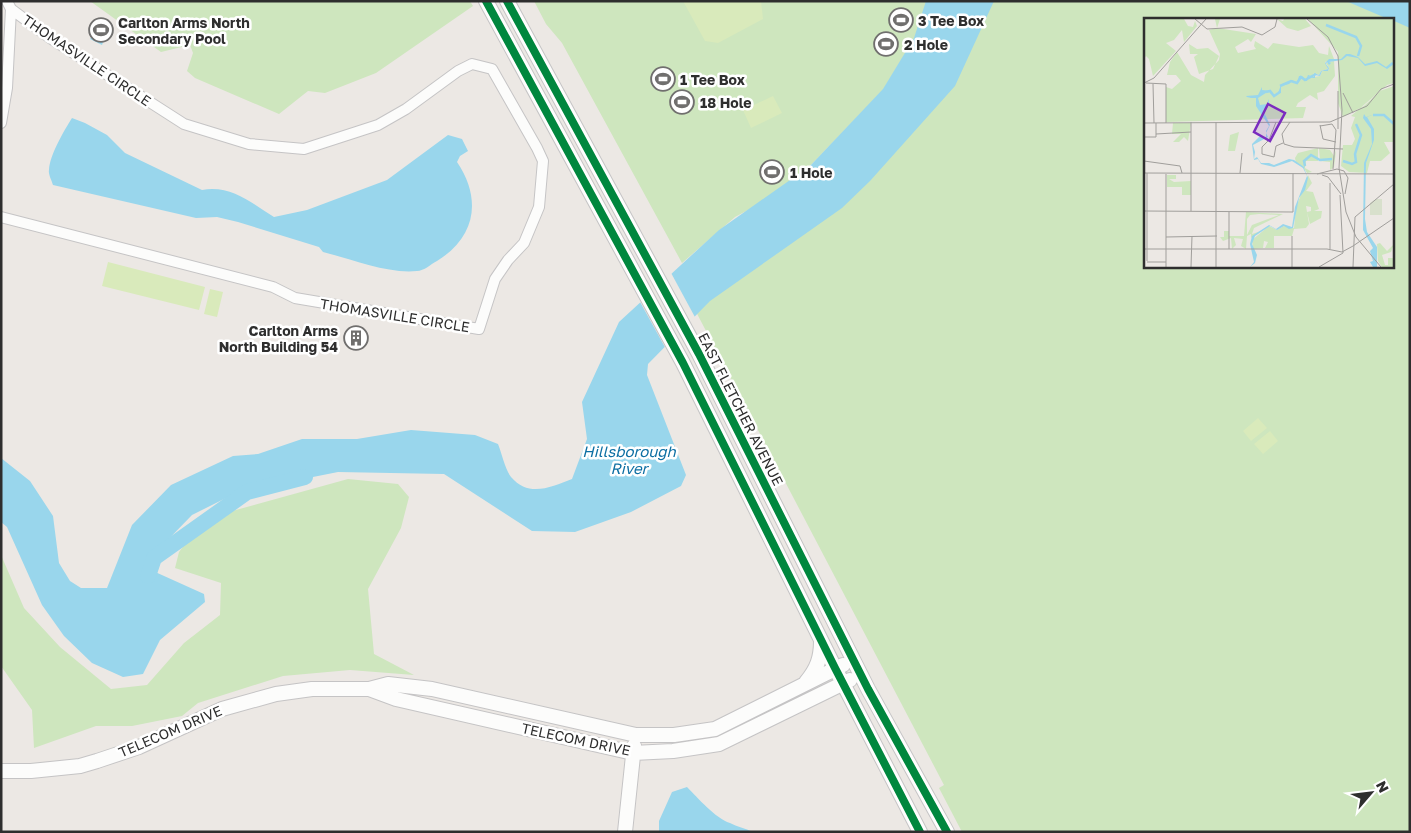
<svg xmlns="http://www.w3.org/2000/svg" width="1411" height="833" font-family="'Golos Text',sans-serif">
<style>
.green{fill:#cee6be;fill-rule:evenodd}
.pitch{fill:#d9eabb}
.water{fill:#99d6ec}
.pier{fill:#ece8e4}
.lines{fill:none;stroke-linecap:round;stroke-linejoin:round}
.river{stroke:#99d6ec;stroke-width:16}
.street-casing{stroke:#c5c4c5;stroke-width:12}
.secondary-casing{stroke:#c5c4c5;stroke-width:16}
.street{stroke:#fcfcfb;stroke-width:10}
.secondary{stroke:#fcfcfb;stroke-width:14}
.cycleway-casing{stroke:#fff;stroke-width:11}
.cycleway{stroke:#00873e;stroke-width:8}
.labels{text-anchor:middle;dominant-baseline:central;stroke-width:5;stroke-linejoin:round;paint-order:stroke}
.poi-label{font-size:14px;font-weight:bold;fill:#2e2e2e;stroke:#fff;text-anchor:start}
.street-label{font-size:14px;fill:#2e2e2e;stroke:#fff}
.water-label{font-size:15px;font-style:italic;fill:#0d6fa3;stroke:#fff}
.inset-river{fill:none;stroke:#99d6ec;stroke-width:2.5}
.inset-road{fill:none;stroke:#a09e9b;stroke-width:1}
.view{fill:#7b2cbf;fill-opacity:0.15;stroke:#7b2cbf;stroke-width:2.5}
.inset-edge{fill:none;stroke:#2e2e2e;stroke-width:2.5}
</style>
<rect width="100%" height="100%" fill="#ece8e4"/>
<path class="green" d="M90 1H470L473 6 376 73 325 93 308 91 279 114 195 78 187 71 193 53 190 45 161 52Z
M534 1H928L924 15 914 39 883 90 809 167 765 201 735 217 682 263 562 43 546 24Z
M961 1H1410V832H962L939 788 944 785 683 287 874 138ZM1145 19H1392V266H1145Z
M348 479 398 484 409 497 401 528 368 589 374 654 414 675 350 670 283 676 198 703 182 716 132 726H96L34 748 32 710 1 666V555L24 608 60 647 111 689 147 685 184 643 220 615 221 583 175 568 179 552 194 532 225 513Z"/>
<path class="pitch" d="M683 1H761L763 19 718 43 705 41Z
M773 96 782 113 751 128 743 110Z
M108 262 205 287 199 310 102 286Z
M210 289 223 292 217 317 204 314Z
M1258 418 1267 428 1251 441 1243 431Z
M1270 431 1278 441 1263 454 1254 444Z"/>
<path class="water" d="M926 1H994L955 86 870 181 842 208 710 301 648 364 647 375 686 475 681 486 631 512 575 532 532 531 444 474 338 472 238 492 192 515 156 552 153 571 204 594 205 602 160 640 143 674 123 677 92 663 64 636 42 605 7 527 1 522V458L30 481 53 516 59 563 70 581 81 588H107L132 525 171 485 233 456 258 454 302 439H357L411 430 475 435 498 444C502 454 505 469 511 477 529 498 551 487 572 479L587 439 582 402 619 322 719 230 810 166 883 89 914 38Z
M1346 1H1410V28L1392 20V19H1388Z
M104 19 110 22 102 45 90 39Z
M72 118 85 123 107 135 125 153 202 190C231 185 250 202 274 217L307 210 387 180 448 135 462 139 468 151 460 156 457 162C482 199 476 237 437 261 431 264 424 271 417 271 387 274 352 259 323 252L319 247 238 222 217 217 196 218 53 185C52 181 48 174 49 170 50 154 64 131 72 118Z
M687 787C698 798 715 818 730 823 737 827 745 828 753 832H659V821L672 792Z"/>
<path class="pier" d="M670 271 696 319 666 349 639 300Z"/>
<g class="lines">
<path class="river" d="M148 576 154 558 247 492 305 477"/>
<g class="street-casing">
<path id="street" d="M1 123 7 88 11 9
M1 217 273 287 295 298 479 329 495 279 508 260 524 243 539 207 543 161 537 148 492 69 472 64 458 71 406 109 378 125 304 149 249 144 184 124 50 38 11 9 7 1"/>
</g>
<g class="secondary-casing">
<path id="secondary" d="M486 1 683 363 835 668 920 832
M507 1 699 354 868 689 947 832
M806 682C817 669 821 658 821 641
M369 689 396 699 633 753 673 751 719 744 850 680
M1 771H31L80 766 97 761 139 747 222 709 276 694 312 689H369L388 684 432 689 636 735H674L715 729 843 665
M625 832 634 746"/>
</g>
<use href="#street" class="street"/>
<use href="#secondary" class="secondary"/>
<g class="cycleway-casing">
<path id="cycleway" d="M486 1 683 363 835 668 920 832
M507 1 699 354 868 689 947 832"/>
</g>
<use href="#cycleway" class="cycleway"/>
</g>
<defs>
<g id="stadium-ring" transform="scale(1.25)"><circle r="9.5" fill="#fff" stroke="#706f6e" stroke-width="1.5"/><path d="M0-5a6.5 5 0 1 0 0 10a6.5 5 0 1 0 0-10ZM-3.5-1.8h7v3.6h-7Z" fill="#706f6e"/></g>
<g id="building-ring" transform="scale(1.25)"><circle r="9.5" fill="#fff" stroke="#706f6e" stroke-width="1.5"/><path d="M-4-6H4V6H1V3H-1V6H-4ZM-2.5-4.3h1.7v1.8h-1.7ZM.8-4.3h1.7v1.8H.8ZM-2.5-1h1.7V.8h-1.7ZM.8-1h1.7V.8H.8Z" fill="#706f6e"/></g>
</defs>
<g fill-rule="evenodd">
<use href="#stadium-ring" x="901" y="20"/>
<use href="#stadium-ring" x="101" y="30"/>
<use href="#stadium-ring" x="886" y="44"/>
<use href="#stadium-ring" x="663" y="79"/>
<use href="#stadium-ring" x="682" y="102"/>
<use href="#stadium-ring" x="772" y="172"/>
<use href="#building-ring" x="356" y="338"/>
</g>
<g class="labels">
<g class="poi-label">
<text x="918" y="20">3 Tee Box</text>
<text x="118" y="22">Carlton Arms North<tspan x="118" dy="16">Secondary Pool</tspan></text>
<text x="904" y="44">2 Hole</text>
<text x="680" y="79">1 Tee Box</text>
<text x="700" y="102">18 Hole</text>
<text x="790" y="172">1 Hole</text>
<text x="338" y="330" text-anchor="end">Carlton Arms<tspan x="338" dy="16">North Building 54</tspan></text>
</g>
<g class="street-label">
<text transform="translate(87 60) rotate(34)">THOMASVILLE CIRCLE</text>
<text transform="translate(395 315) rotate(9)">THOMASVILLE CIRCLE</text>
<text transform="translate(741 409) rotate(63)">EAST FLETCHER AVENUE</text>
<text transform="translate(170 731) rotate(-23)">TELECOM DRIVE</text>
<text transform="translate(576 739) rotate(12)">TELECOM DRIVE</text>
</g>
<g class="water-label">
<text x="629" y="451">Hillsborough<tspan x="629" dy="17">River</tspan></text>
</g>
</g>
<g transform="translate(1144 18)">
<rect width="250" height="250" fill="#ece8e4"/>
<path d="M0 1H40L44 8 49 9 51 3 53 8 40 24 38 12 30 22 22 25 32 33 9 58 5 41 2 38 0 41ZM71 1H76L73 10 112 16 107 24 104 21 91 29 94 35 112 31 110 28 111 23 124 31 129 25 155 29 169 27 175 35 184 37 185 28 190 41 181 44 184 51 177 53 175 57 170 55 169 59 176 58 178 53H184L185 50 182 45 190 43 191 58 180 73 173 75 174 82 166 77 154 85 152 89H162L159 100 22 104V69L28 71 37 63 32 57H23L26 44 33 34 47 57 60 64 61 57 75 42 76 36 65 12 73 10ZM133 1 139 3 140 1H161L167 8 154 13 143 10ZM164 1H250V65L243 67 220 88 199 99 194 85V34ZM45 26 53 31 64 30 75 38 69 51 55 56 50 39 54 36H46ZM250 68V124H240L246 135 237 143H226L223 155 205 154 197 148 199 127H208L211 121 207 110 211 99 207 98 236 73ZM29 105H47L44 123 40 119 35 124H29L37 116H28ZM95 114 91 133H84L86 117ZM174 130V143H162L161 150 168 154 163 155 159 149 152 145 151 140 154 135ZM175 130 186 132 190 138 192 132 190 149 186 152V144L176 143ZM23 157H32V161H25L30 164 47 163V177H38V169H23ZM164 157 168 165 162 173 169 174 175 191 170 193H178L177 200 166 206 163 194 167 193V189L162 188 165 206 162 210 150 211 148 218H130V230H121L124 224 120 223 119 230 109 231 108 222 125 208 133 212 140 208 150 210 152 190ZM102 194 139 196 110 210 108 216 117 213 107 220V216L103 218 102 231 97 228 99 221 90 220 92 227 88 231 87 220 79 223 76 219H80V213H85V218H100ZM106 197 115 196 135 197 108 207 103 217V201ZM236 225 243 233 250 226 247 234 238 237 241 247H244V240H250V249H238L234 243 233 226Z" fill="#cee6be" fill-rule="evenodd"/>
<path d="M232 181H238V197H226V185Z" fill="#d8e0cc"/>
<path d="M202 36H206L214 39 221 46 233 43 242 49 248 44 250 46 243 51 233 45 221 48 214 40 203 38 198 42 185 44 187 45 185 47 183 44 182 46 185 50 184 53H178L176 58 171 57V60H169L165 58 163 63H161L157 59 156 62 153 65H150L148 63 145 66 137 68V75H134L137 67 148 62 153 65 155 58H158L162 62 164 57 170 59V55L175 57 177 53 184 51 181 45 185 41H197ZM118 69V72L127 73V76L125 73 114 80 116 87 123 86 125 81V87L119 92 126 107 122 115 124 119 109 127 111 134 110 141 113 139 117 145H125L130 147 145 141 150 142 160 149 161 146H162L160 150 164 160 161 172 155 180 149 210 145 211 140 208 133 212 126 208 111 218 108 226 113 237 111 245 106 249 110 244 106 226 108 218 125 207 132 211 139 206 148 209 151 189 163 158 159 150 148 143 130 149 117 146 114 141 110 142 108 126 115 119H122V113L125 108 112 88V80H107L103 79 102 78 114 77ZM220 96 222 99 231 96 223 99 230 111V122L222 145 221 201 223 214 233 229V249H229L226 244 229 243 226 233 229 230 219 212 220 145 228 126 227 111 219 100Z" fill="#99d6ec"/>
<path class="inset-river" d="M182 7 212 19 217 28 214 38M136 68 147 63 153 65 157 59 161 62 172 56M122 74 126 73 130 78 136 74M229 97H240L250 106M199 143 208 146 212 144 211 136 217 117 212 106M161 148 160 143 167 137 176 142 188 141"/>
<path class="inset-road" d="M51 1 63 11 98 9 118 17 131 9 133 1M163 1 184 19 194 38 198 92 195 150 202 194 212 219 237 249M0 65 10 60 62 1M2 65 22 66V105M9 66 10 105M199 75 209 95M47 104V193M72 104V249M132 104 125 122 118 129V136L130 139 132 128 139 125M146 104 138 116 140 126 150 129 199 131M0 105 186 104 223 88 237 71 250 66M176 107 179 121 192 124M176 108 188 106 192 112 189 151M194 111V73M12 116 47 114M0 119H12V105M0 143 36 148 38 155M0 155 250 156M3 155V243M96 155 98 135M173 156 193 151 200 153 204 160 201 176M178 157 184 159 197 176M0 193 149 194V155M85 194V231M22 206V156M22 206V249M148 218V249M22 219 73 218M209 228 250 200M0 231H183L198 234 209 228M186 231V165M3 244H22M47 249 48 218M175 249 199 235 196 177M209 249 211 199 250 166"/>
<path class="view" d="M124 86 141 95 126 123 110 114Z"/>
<rect width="250" height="250" class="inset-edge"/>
</g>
<rect width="1411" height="833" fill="none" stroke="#2e2e2e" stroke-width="5"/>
<g transform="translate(1371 793) rotate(62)" stroke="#ffffff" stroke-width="4" paint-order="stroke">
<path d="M0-4L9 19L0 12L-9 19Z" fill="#2e2e2e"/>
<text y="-8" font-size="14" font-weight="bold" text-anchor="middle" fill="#2e2e2e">N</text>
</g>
</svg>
